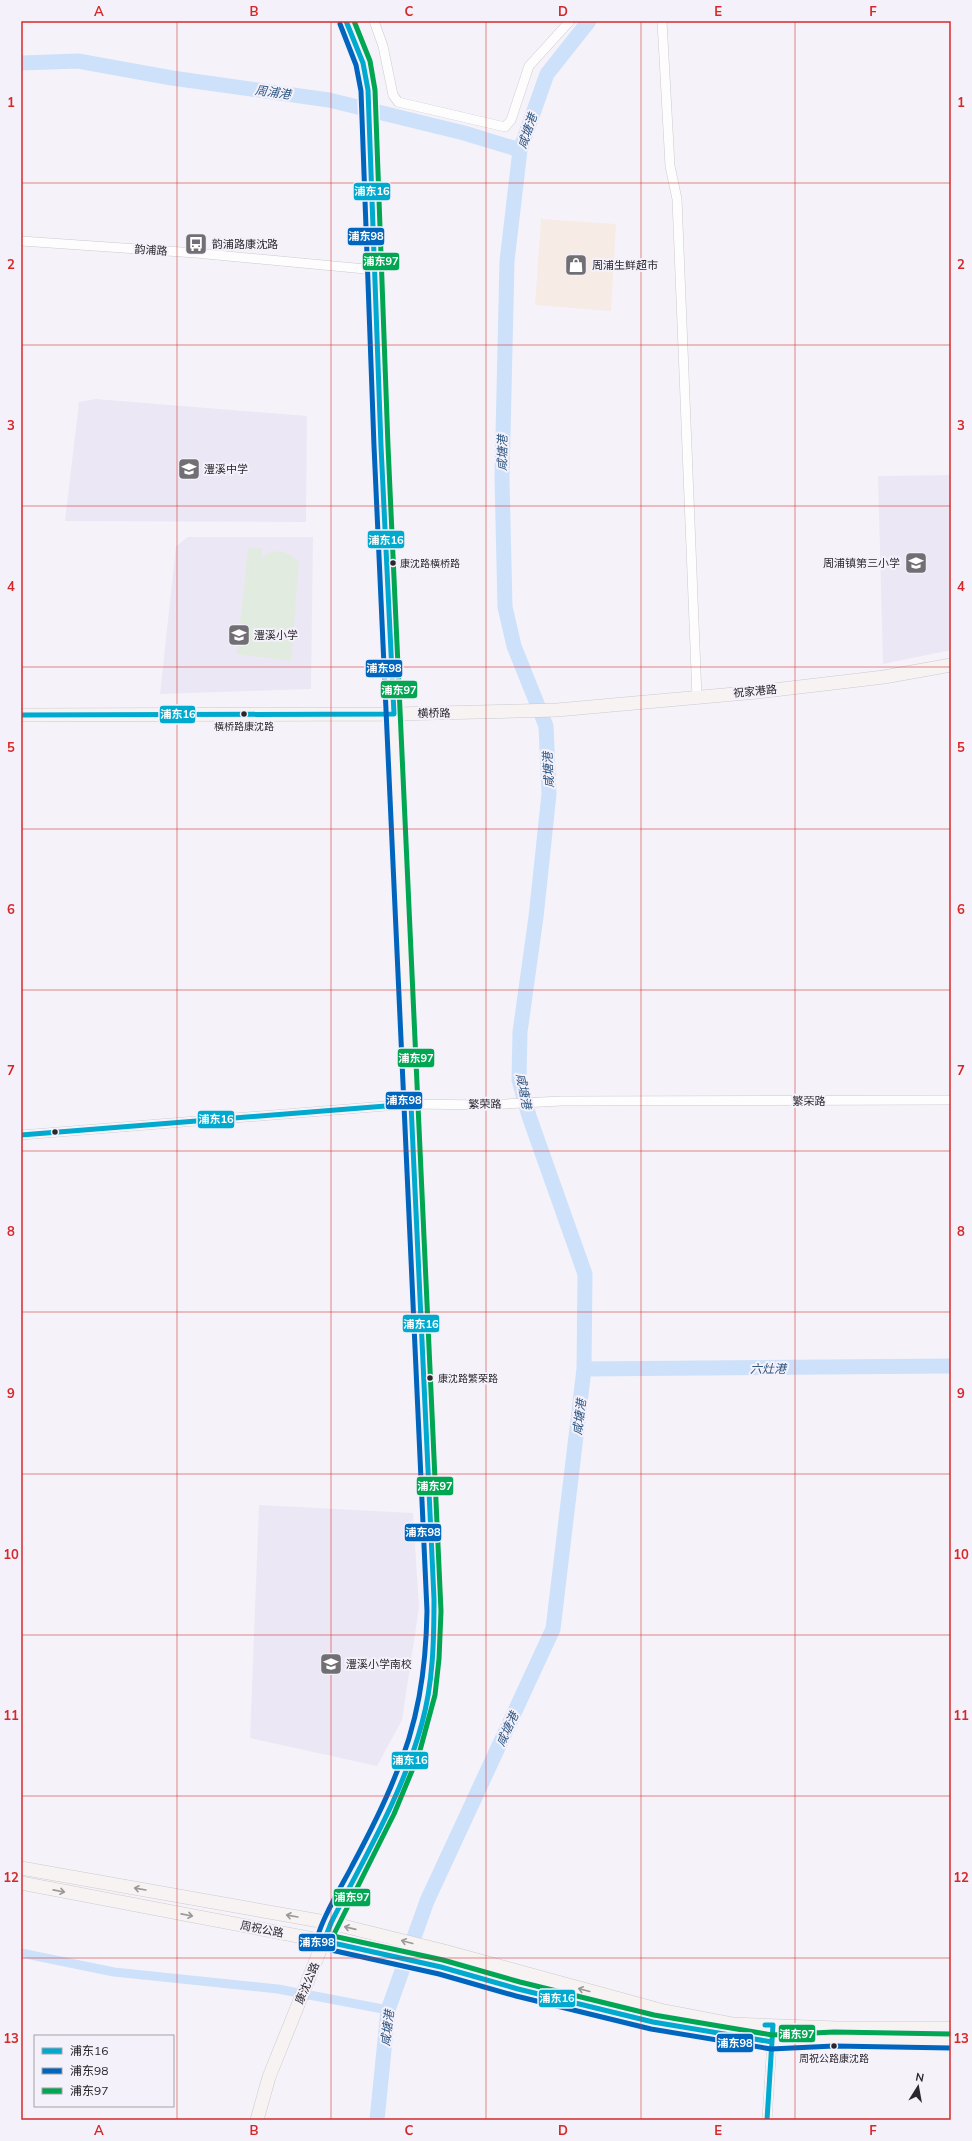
<svg xmlns="http://www.w3.org/2000/svg" width="972" height="2141" font-family="Mulish,'Noto Sans SC',sans-serif">
<style>
.commercial{fill:#f7ebe5}
.built{fill:#ece7f4}
.green{fill:#e2ebe0}
.lines{fill:none;stroke-linecap:round;stroke-linejoin:round}
.canal{stroke:#cde1fa;stroke-width:9}
.river{stroke:#cde1fa;stroke-width:15}
.street-casing{stroke:#cbcace;stroke-width:10}
.secondary-casing{stroke:#cbcace;stroke-width:14}
.street{stroke:#fefdfe;stroke-width:9}
.secondary{stroke:#f8f3f3;stroke-width:13}
.bus-1-casing{stroke:#f4f1fb;stroke-width:8}
.bus-2-casing{stroke:#f4f1fb;stroke-width:8}
.bus-3-casing{stroke:#f4f1fb;stroke-width:8}
.bus-1{stroke:#00a9ce;stroke-width:5}
.bus-2{stroke:#0065bd;stroke-width:5}
.bus-3{stroke:#00a651;stroke-width:5}
.oneway{stroke:#9b9899}
.grid{fill:none;stroke:#d62828;stroke-width:1;stroke-opacity:0.55}
.bus-dot{fill:#2a282c;stroke:#f4f1fb;stroke-width:1.5}
.labels{text-anchor:middle;dominant-baseline:central;stroke-width:4;stroke-linejoin:round;paint-order:stroke}
.bus-label{font-size:10px;fill:#2a282c;stroke:#f4f1fb;text-anchor:start}
.poi-label{font-size:11px;fill:#2a282c;stroke:#f4f1fb;text-anchor:start}
.street-label{font-size:11px;fill:#2a282c;stroke:#f4f1fb}
.water-label{font-size:12px;font-style:italic;fill:#2e5782;stroke:#f4f1fb}
.line-badge{stroke:#f4f1fb;stroke-width:1.5}
.badge-label{font-size:11px;text-anchor:middle;font-weight:bold;fill:#fff}
.neatline{fill:none;stroke:#d62828;stroke-width:1.5}
.grid-label{font-size:13px;text-anchor:middle;font-weight:bold;fill:#d62828}
</style>
<rect width="100%" height="100%" fill="#f5f3f9"/>
<path class="commercial" d="M541 219 616 224 611 311 535 305Z"/>
<path class="built" d="M96 399 307 416 306 522 65 521 79 402Z
M951 475V650L883 664 878 476Z
M188 537H313L311 689 160 694 176 546Z
M259 1505 413 1513 419 1608 402 1720 377 1766 250 1738Z"/>
<path class="green" d="M248 548H262V558C275 546 288 552 299 562L291 661 237 654Z"/>
<g class="lines">
<path class="canal" d="M21 1953 114 1972 278 1989 388 2010"/>
<path class="river" d="M21 63 78 61 172 78 329 100 464 133 520 150
M584 1369 951 1366
M377 2120 388 2010 427 1901 553 1629 584 1369 585 1274 529 1116 519 1080 520 1032 536 917 549 794 546 726 514 646 505 607 502 478 507 261 520 150 547 74 589 21"/>
<g class="street-casing">
<path id="street" d="M374 21 383 46 393 95 398 102 505 127 511 120 529 66 570 21
M662 21 670 166 677 199 697 697
M21 241 196 253 376 270
M21 1135 411 1104 487 1105 561 1101 951 1100
M767 2120 773 2025"/>
</g>
<g class="secondary-casing">
<path id="secondary" d="M21 715 394 714 557 710 757 692 884 677 951 665
M21 1868 331 1923 444 1951 664 2011 732 2024 837 2028H951
M21 1883 324 1941 441 1967 518 1989 653 2022 772 2042 834 2039 951 2041
M257 2120 269 2077 331 1923 395 1794 420 1728 428 1694 434 1649V1599L381 446 368 90 363 63 346 21"/>
</g>
<use href="#street" class="street"/>
<use href="#secondary" class="secondary"/>
<g class="bus-1-casing">
<path id="bus-1" d="M346 21 363 63 368 90 381 446 394 714
M21 715 394 714
M411 1104 434 1599C434 1641 433 1683 422 1723 403 1794 364 1858 331 1923L324 1941 441 1967 518 1989 653 2022 772 2042
M21 1135 411 1104
M765 2025H773L767 2120"/>
</g>
<g class="bus-2-casing">
<path id="bus-2" d="M340 24 356 65 361 91 374 446 427 1611C426 1670 418 1724 394 1779 382 1809 367 1838 352 1866 344 1882 316 1928 317 1943L322 1948 439 1974 516 1996 651 2029 771 2049 834 2046 951 2048"/>
</g>
<g class="bus-3-casing">
<path id="bus-3" d="M354 21 370 61 375 90 388 446 441 1611 439 1659 435 1695 419 1754 394 1814 333 1936 443 1960 520 1982 654 2015 772 2035 834 2032 951 2034"/>
</g>
<use href="#bus-1" class="bus-1"/>
<use href="#bus-2" class="bus-2"/>
<use href="#bus-3" class="bus-3"/>
</g>
<defs><path id="oneway-shaft" d="M-6 0H5M1.5-3L5.5 0L1.5 3" fill="none" stroke-width="1.6" stroke-linecap="round" stroke-linejoin="round"/></defs>
<g class="oneway">
<use href="#oneway-shaft" transform="translate(140 1889) rotate(-170)"/>
<use href="#oneway-shaft" transform="translate(59 1891) rotate(11)"/>
<use href="#oneway-shaft" transform="translate(187 1915) rotate(11)"/>
<use href="#oneway-shaft" transform="translate(292 1916) rotate(-170)"/>
<use href="#oneway-shaft" transform="translate(350 1928) rotate(-167)"/>
<use href="#oneway-shaft" transform="translate(407 1942) rotate(-165)"/>
<use href="#oneway-shaft" transform="translate(584 1990) rotate(-165)"/>
</g>
<path class="grid" d="M177 21V2120M331 21V2120M486 21V2120M641 21V2120M795 21V2120M21 183H951M21 345H951M21 506H951M21 667H951M21 829H951M21 990H951M21 1151H951M21 1312H951M21 1474H951M21 1635H951M21 1796H951M21 1958H951"/>
<defs>
<g id="bus-square" transform="scale(1.15)"><rect x="-9" y="-9" width="18" height="18" rx="4" fill="#716f74" stroke="#f4f1fb"/><path d="M-5-6H5V4H4V6H2V4H-2V6H-4V4H-5ZM-3.5-4V0h7V-4ZM-3.5 1.2v1.5H-2V1.2ZM2 1.2v1.5H3.5V1.2Z" fill="#fff"/></g>
<g id="shop-square" transform="scale(1.15)"><rect x="-9" y="-9" width="18" height="18" rx="4" fill="#716f74" stroke="#f4f1fb"/><path d="M-5-2.5h2.3a2.7 3.5 0 0 1 5.4 0H5L5.5 6h-11ZM-1.5-2.5h3a1.5 2.3 0 0 0-3 0Z" fill="#fff"/></g>
<g id="school-square" transform="scale(1.15)"><rect x="-9" y="-9" width="18" height="18" rx="4" fill="#716f74" stroke="#f4f1fb"/><path d="M0-5L7-2L0 1L-7-2ZM-4 1L0 2.5L4 1V4Q0 6-4 4Z" fill="#fff"/></g>
</defs>
<g fill-rule="evenodd">
<use href="#bus-square" x="196" y="244"/>
<use href="#shop-square" x="576" y="265"/>
<use href="#school-square" x="189" y="469"/>
<use href="#school-square" x="916" y="563"/>
<use href="#school-square" x="239" y="635"/>
<use href="#school-square" x="331" y="1664"/>
</g>
<g class="bus-dot">
<circle cx="393" cy="563" r="3.5"/>
<circle cx="244" cy="714" r="3.5"/>
<circle cx="55" cy="1132" r="3.5"/>
<circle cx="430" cy="1378" r="3.5"/>
<circle cx="834" cy="2046" r="3.5"/>
</g>
<g class="labels">
<g class="bus-label">
<text x="400" y="563">康沈路横桥路</text>
<text x="244" y="726" text-anchor="middle">横桥路康沈路</text>
<text x="438" y="1378">康沈路繁荣路</text>
<text x="834" y="2058" text-anchor="middle">周祝公路康沈路</text>
</g>
<g class="poi-label">
<text x="212" y="244">韵浦路康沈路</text>
<text x="592" y="265">周浦生鲜超市</text>
<text x="204" y="469">澧溪中学</text>
<text x="900" y="563" text-anchor="end">周浦镇第三小学</text>
<text x="254" y="635">澧溪小学</text>
<text x="346" y="1664">澧溪小学南校</text>
</g>
<g class="street-label">
<text transform="translate(151 250) rotate(4)">韵浦路</text>
<text transform="translate(755 691) rotate(-5)">祝家港路</text>
<text transform="translate(434 713) rotate(-1)">横桥路</text>
<text x="809" y="1101">繁荣路</text>
<text transform="translate(485 1104) rotate(-1)">繁荣路</text>
<text transform="translate(262 1929) rotate(11)">周祝公路</text>
<text transform="translate(307 1983) rotate(-67)">康沈公路</text>
</g>
<g class="water-label">
<text transform="translate(273 92) rotate(8)">周浦港</text>
<text transform="translate(527 131) rotate(-71)">咸塘港</text>
<text transform="translate(502 453) rotate(-89)">咸塘港</text>
<text transform="translate(548 770) rotate(-93)">咸塘港</text>
<text transform="translate(524 1091) rotate(79)">咸塘港</text>
<text x="768" y="1368">六灶港</text>
<text transform="translate(579 1417) rotate(-83)">咸塘港</text>
<text transform="translate(507 1729) rotate(-65)">咸塘港</text>
<text transform="translate(387 2028) rotate(-83)">咸塘港</text>
</g>
</g>
<g class="line-badge">
<rect x="353" y="182" width="38" height="19" rx="4" fill="#00a9ce"/>
<rect x="347" y="227" width="38" height="19" rx="4" fill="#0065bd"/>
<rect x="362" y="252" width="38" height="19" rx="4" fill="#00a651"/>
<rect x="367" y="530" width="38" height="19" rx="4" fill="#00a9ce"/>
<rect x="365" y="659" width="38" height="19" rx="4" fill="#0065bd"/>
<rect x="380" y="680" width="38" height="19" rx="4" fill="#00a651"/>
<rect x="159" y="705" width="37" height="19" rx="4" fill="#00a9ce"/>
<rect x="397" y="1048" width="38" height="20" rx="4" fill="#00a651"/>
<rect x="385" y="1091" width="38" height="19" rx="4" fill="#0065bd"/>
<rect x="197" y="1110" width="38" height="19" rx="4" fill="#00a9ce"/>
<rect x="402" y="1314" width="38" height="19" rx="4" fill="#00a9ce"/>
<rect x="416" y="1476" width="38" height="20" rx="4" fill="#00a651"/>
<rect x="404" y="1523" width="38" height="19" rx="4" fill="#0065bd"/>
<rect x="391" y="1751" width="38" height="19" rx="4" fill="#00a9ce"/>
<rect x="333" y="1888" width="38" height="19" rx="4" fill="#00a651"/>
<rect x="298" y="1933" width="38" height="19" rx="4" fill="#0065bd"/>
<rect x="538" y="1989" width="38" height="19" rx="4" fill="#00a9ce"/>
<rect x="778" y="2024" width="38" height="19" rx="4" fill="#00a651"/>
<rect x="716" y="2033" width="38" height="20" rx="4" fill="#0065bd"/>
</g>
<g class="badge-label">
<text x="372" y="195">浦东16</text>
<text x="366" y="240">浦东98</text>
<text x="381" y="265">浦东97</text>
<text x="386" y="544">浦东16</text>
<text x="384" y="672">浦东98</text>
<text x="399" y="694">浦东97</text>
<text x="178" y="718">浦东16</text>
<text x="416" y="1062">浦东97</text>
<text x="404" y="1104">浦东98</text>
<text x="216" y="1123">浦东16</text>
<text x="421" y="1328">浦东16</text>
<text x="435" y="1490">浦东97</text>
<text x="423" y="1536">浦东98</text>
<text x="410" y="1764">浦东16</text>
<text x="352" y="1901">浦东97</text>
<text x="317" y="1946">浦东98</text>
<text x="557" y="2002">浦东16</text>
<text x="797" y="2038">浦东97</text>
<text x="735" y="2047">浦东98</text>
</g>
<rect width="972" height="2141" fill="none" stroke="#f4f1fb" stroke-width="44"/>
<rect x="34" y="2035" width="140" height="72" fill="#f4f1fb" stroke="#a3a1a8"/>
<rect x="42" y="2048" width="20" height="6" fill="#00a9ce" stroke="#a3a1a8"/>
<text x="70" y="2055" font-size="12" fill="#2a282c">浦东16</text>
<rect x="42" y="2068" width="20" height="6" fill="#0065bd" stroke="#a3a1a8"/>
<text x="70" y="2075" font-size="12" fill="#2a282c">浦东98</text>
<rect x="42" y="2088" width="20" height="6" fill="#00a651" stroke="#a3a1a8"/>
<text x="70" y="2095" font-size="12" fill="#2a282c">浦东97</text>
<g transform="translate(918 2087) rotate(11)" stroke="#f4f1fb" stroke-width="3" paint-order="stroke">
<path d="M0-3L7 15L0 10L-7 15Z" fill="#2a282c"/>
<text y="-6" font-size="11" font-weight="bold" text-anchor="middle" fill="#2a282c">N</text>
</g>
<rect x="22" y="22" width="928" height="2097" class="neatline"/>
<g class="grid-label">
<text x="99" y="16">A</text>
<text x="254" y="16">B</text>
<text x="409" y="16">C</text>
<text x="563" y="16">D</text>
<text x="718" y="16">E</text>
<text x="873" y="16">F</text>
<text x="11" y="107">1</text>
<text x="961" y="107">1</text>
<text x="11" y="269">2</text>
<text x="961" y="269">2</text>
<text x="11" y="430">3</text>
<text x="961" y="430">3</text>
<text x="11" y="591">4</text>
<text x="961" y="591">4</text>
<text x="11" y="752">5</text>
<text x="961" y="752">5</text>
<text x="11" y="914">6</text>
<text x="961" y="914">6</text>
<text x="11" y="1075">7</text>
<text x="961" y="1075">7</text>
<text x="11" y="1236">8</text>
<text x="961" y="1236">8</text>
<text x="11" y="1398">9</text>
<text x="961" y="1398">9</text>
<text x="11" y="1559">10</text>
<text x="961" y="1559">10</text>
<text x="11" y="1720">11</text>
<text x="961" y="1720">11</text>
<text x="11" y="1882">12</text>
<text x="961" y="1882">12</text>
<text x="11" y="2043">13</text>
<text x="961" y="2043">13</text>
<text x="99" y="2135">A</text>
<text x="254" y="2135">B</text>
<text x="409" y="2135">C</text>
<text x="563" y="2135">D</text>
<text x="718" y="2135">E</text>
<text x="873" y="2135">F</text>
</g>
</svg>
